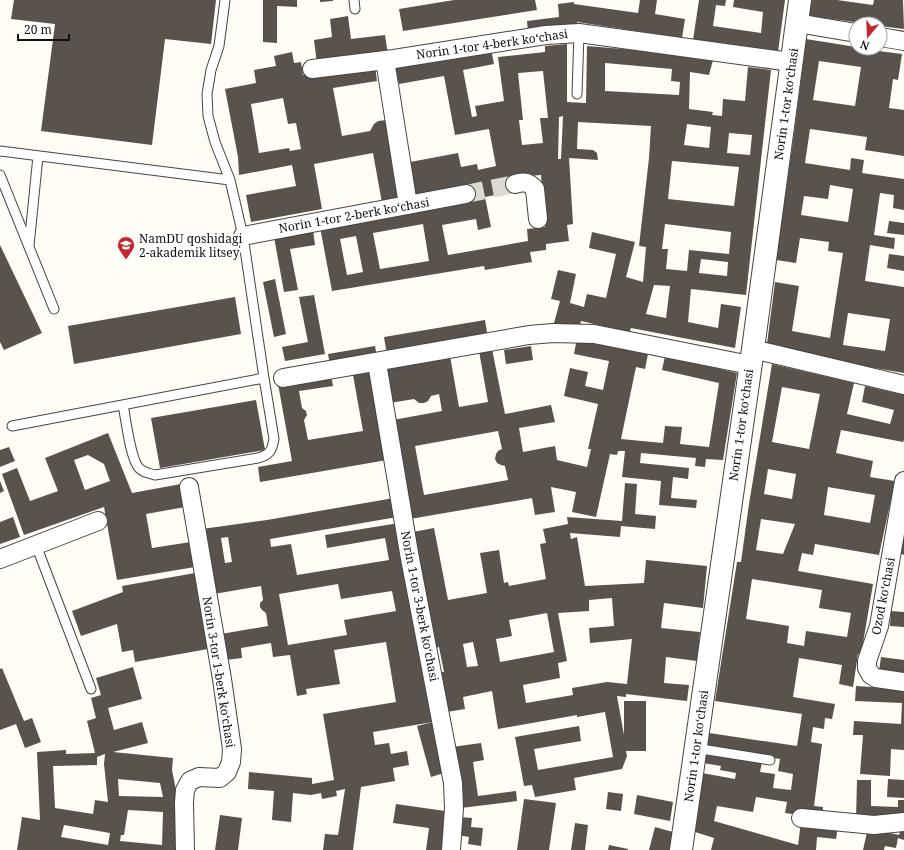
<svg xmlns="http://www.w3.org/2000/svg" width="904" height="850" font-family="'Noto Serif',serif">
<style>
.building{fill:#5a524d;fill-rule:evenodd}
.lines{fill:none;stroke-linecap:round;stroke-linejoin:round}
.minor-tunnel{stroke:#dbdad3;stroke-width:18;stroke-dasharray:18 9;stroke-linecap:butt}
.service-casing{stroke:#444;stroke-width:11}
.minor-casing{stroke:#444;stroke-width:20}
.tertiary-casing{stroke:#444;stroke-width:24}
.service{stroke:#fff;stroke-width:9}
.minor{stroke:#fff;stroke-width:18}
.tertiary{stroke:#fff;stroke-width:22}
.labels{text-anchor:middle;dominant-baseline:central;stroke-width:4;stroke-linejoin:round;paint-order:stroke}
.street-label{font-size:12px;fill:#111;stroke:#fff}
.poi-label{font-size:12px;fill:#111;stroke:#fff;text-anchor:start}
</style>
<rect width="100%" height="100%" fill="#fffdf5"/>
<path class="building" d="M14 0H216L211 44 165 39 152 145 41 131 55 24 11 19Z
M263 0H297V7L277 6V43L263 42Z
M320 0H333V1L320 2Z
M454 0H535L537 10 403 31 399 9Z
M640 0H657L655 14 685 19 682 38 577 22V26L528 32 527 21 559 17 558 4 574 2V4L638 13Z
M699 0H726L725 6 716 5 713 26 761 33 763 12 733 7 734 0H785L778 52 693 40Z
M812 0H837L873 5 874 0H903L904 29 880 26V24H869L809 16Z
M348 16 351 39 385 35 388 55 317 64 314 40 332 37 330 19Z
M806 39 856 47V48L902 54 898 80 893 79 889 108 904 110V156L865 150 867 137 810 129 805 163 850 170 851 158 864 160 862 173 904 179V210L893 208 894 195 880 193 874 235 895 238 894 249 870 245 865 281 904 287V373L840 362 767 344 775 282 799 286 792 331 830 338 843 253 828 251 829 242 800 238 796 263 776 260 795 127ZM819 61 861 67 855 106 813 100ZM830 185 853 189 848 222 801 215 804 196 828 199ZM848 313 890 319 885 351 843 345Z
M567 44V102L586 103 587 46 659 52 713 60 709 75 690 72 689 109 713 112 712 115 722 116 723 99 745 101 748 67 771 70 746 295 691 289 688 322 718 328 721 304 741 307 735 348 631 328 628 338 605 332 607 327 581 321 579 330 554 323 560 301 551 299 558 270 576 274 570 303 584 307 587 294 606 298 616 254 589 248 592 232 635 242 626 277 643 282 646 247 639 246 649 158 651 126 578 122 577 149 593 150 597 153 598 160 569 158 573 224 567 225 569 241 546 244V250L530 252 532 262 485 270 484 266 332 291 320 227 411 196 405 163 458 153 461 167 477 164 478 170 496 166 489 129 455 135 444 76 399 84 395 66 491 49 494 64 463 70 472 117 477 116 475 106 504 101 498 57 545 52V46ZM605 63 672 69 671 81 680 82 679 95 605 91ZM543 71 548 118H540L543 143 522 145 519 120H523L518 73ZM563 116 561 159H558L559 117ZM687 124 711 127 709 148 684 145ZM729 133 752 135 750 155 727 153ZM672 161 739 167 734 206 668 199ZM541 175 545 227 527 229 528 241 448 255 442 225 476 219 478 230 491 227 485 197 517 191 514 177ZM423 224 429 261 380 269 373 233ZM665 224 731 232 729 254 689 250 687 271 666 269 668 249H662ZM356 236 363 272 347 275 340 239ZM701 259 728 262 727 276 699 273ZM654 285 670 286 666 318 646 314Z
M292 52 294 63 301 62 303 75 330 70 375 66 377 81 333 88 342 136 370 131 374 124 378 121 387 120 402 199 382 203 373 153 314 164 322 209 251 222 246 195 296 186 292 165 239 175 238 157 225 89 256 83 254 70 276 66 274 56ZM283 98 288 124 296 123 301 149 290 151 289 148 259 153 251 104Z
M889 221 904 223V235L887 233Z
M313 230 315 245 290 249 298 290 284 292 274 237Z
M0 245 42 333 4 350 0 342Z
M889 254 904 256V271L887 268Z
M275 279 286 334 274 337 263 282Z
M314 295 325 354 285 361 282 347 308 342 299 297Z
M235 297 241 334 74 364 68 326Z
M485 320 488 338 387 355 384 337Z
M577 338 648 354 645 369 636 367 621 439 663 443 665 426 682 427 680 444 709 447 719 383 662 370 665 356 737 373 723 460 706 459 705 467 695 466 696 458 641 453 640 463 689 468 688 479 673 477 671 498 697 500 696 508 659 505 661 481 622 477 625 451H618L617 455 610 454 596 517 572 512 576 492 551 487 555 512 535 515 532 498 410 519 393 420 442 411 439 394 431 396 428 401 424 403H419L414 399 390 403 384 368 450 356 459 407 488 402 479 351 492 349 505 414 551 405 555 422 519 428 523 452 555 446 557 460 587 467 591 449H588L598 404 564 396 570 368 588 372 585 386 603 390 609 361 574 354ZM498 431 502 449 498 451 496 454 495 459 497 463 501 465 505 466 508 480 424 495 415 446Z
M375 346 377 357 330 365 328 354Z
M531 346 533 360 506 364 504 350Z
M772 364 854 383 847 414 890 424 894 410 862 402 865 386 904 395V440L903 442 841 430 836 453 873 461 870 477 895 481 879 555 815 544 813 555 802 553 798 571 873 584 861 655 858 654 853 687 839 684 842 665 799 658 793 697 835 704 832 719 825 718 824 729 813 727 811 742 822 744 814 806 823 807 822 818 785 813 787 802 756 797 753 812 717 806 714 821 798 845 801 822 838 826 836 839 817 837 816 850H711L714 838 692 831 702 773 735 779 736 773 720 770 721 766 703 763 705 753 762 762 760 772 775 774 773 788 791 790 793 774 778 771 780 759 707 748 709 733 797 746 802 714 715 701 737 562H741L749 504ZM782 387 820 394 809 449 772 442ZM768 469 796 474 792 499 764 494ZM828 487 875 495 870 523 824 515ZM761 519 795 524 783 554 756 550ZM752 579 822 590 819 608 851 613 847 637 806 631 804 646 787 643 789 626 746 619Z
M371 371 387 460 260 482 258 467 292 461 278 384 331 375 333 386 299 391 302 408 306 411 307 415 304 420 308 440 363 431 353 375Z
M256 400 265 450 160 468 151 418Z
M108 433 132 493 181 484 185 507 146 514 152 548 191 542 195 567 117 580 104 507 24 535 2 474 17 468 30 501 58 491 45 458ZM88 455 104 464 110 481 85 490 74 460Z
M9 447 15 461 0 467V450Z
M0 481 4 491 0 493Z
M625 483 637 484 635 514 656 516 655 529 621 526 620 537 570 533 571 539 577 537 585 586 644 583 646 560 707 566 703 608 664 603 661 628 700 632 697 661 666 657 664 683 689 685 687 701 626 694V697L617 696 624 735V701H646V751H626L627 756 622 769 574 778 576 790 535 797 532 785 524 786 515 737 579 726 581 741 534 749 538 770 613 757 605 712 577 717V715L498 729 492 691 463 697 465 709 447 712 440 672H444L439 647 435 648 413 532 434 528 448 600 487 593 480 553 499 550 504 583 508 582 509 586 546 579 540 544 546 543 543 529 568 524 567 517 622 521ZM612 598 614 626 589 628 590 643 632 639 627 684 607 682 572 688 573 695 526 703 523 685 560 678 558 663 567 661 558 613 589 611V600ZM547 613 554 652 500 662 496 639 512 636 509 620ZM473 642 478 666 467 667 463 644Z
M394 498 397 517 270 539 271 547 291 544 297 575 389 560 385 538 327 548 325 535 399 523 433 722 373 732 375 745 389 743 391 754 407 751 409 765 393 768 395 781 361 787 353 850H323L325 834 338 835 345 789 336 791 337 796 322 799 321 793 311 795 293 793 291 822 272 820 274 791 248 789 249 772 312 778V784L334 780 323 714 396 702 386 642 334 650 340 684 306 689 307 694 297 696 290 655 273 657 271 643 241 648 242 658 225 660 221 634 268 626 266 613 262 610 260 607V603L263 600 261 586 214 594 202 529 267 520ZM228 537 232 562 225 563 221 538ZM338 584 341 599 392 591 396 611 344 620 347 635 288 645 279 594Z
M13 517 20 537 0 544V522Z
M903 534H904V555L899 553Z
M195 573 208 649 135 662 133 650 122 652 117 624 81 636 72 611 123 592 122 586Z
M891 611 904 612V627L890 626Z
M881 657 904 660V674L879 671Z
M133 667 142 699 108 708 114 730 142 722 148 743 113 752 173 758 172 770 180 811V850H17L22 817 40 820 37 752 66 750V754L95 753 87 721 96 718 91 698 101 695 96 678ZM105 754 104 764 108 802 95 800 93 814 55 808 53 766 97 765V757ZM118 779 160 783 163 797 119 796ZM128 810 163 812 162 845 120 841 121 835H124ZM64 825 110 833 108 845 61 837Z
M2 668 24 721 32 718 41 742 25 748 16 724 0 730V669Z
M856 686 904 689V750L891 749 890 776 860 774 863 735H853L854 721 901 724 902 703 855 701Z
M433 722 447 772 431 777 417 726Z
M481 743 484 760 473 762 478 796 516 791 517 801 461 808 452 747Z
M888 779 904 780V798L887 797Z
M857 780H871V806L898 807V800H904V820L856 819Z
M608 792 623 794 621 811 606 809Z
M637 795 673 802 670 821 634 814Z
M524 799 556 803 549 850H517Z
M396 804 452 812 447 850H426L429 828 393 823Z
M220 815 242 818 238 850H215Z
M460 817 472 818 471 827 483 828 481 846 468 844 469 837 458 835Z
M575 823 588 825 585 850H571Z
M655 827 673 832 669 850H649Z
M904 827V840L898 838 896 848 885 846 884 850H863L868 828 899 835 901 828Z
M609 845 628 849V850H608Z"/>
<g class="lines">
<path class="minor-tunnel" d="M466 194 515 184"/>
<g class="service-casing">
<path id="service" d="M354 0 355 9
M577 94 579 33
M0 151 230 180 215 142 208 116 207 94 211 70 219 46 225 0
M0 175 54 309
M29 246 38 156
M123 405C126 419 130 458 139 468 144 473 149 473 155 475L258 458C270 455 272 450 274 439L264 378 243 236 230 180
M12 426 264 378
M36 545 91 689
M695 748 770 760"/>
</g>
<g class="minor-casing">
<path id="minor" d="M797 23 856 33
M880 37 904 41
M385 60 408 205
M312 69 394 59 546 35 579 33 791 62
M515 184C524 181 529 182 535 189L538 219
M243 236 466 194
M753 349 904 385
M377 363 409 553 453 783 454 808 451 850
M283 378 529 335 553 333 594 334 750 365
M904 481 879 626 867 661V668L871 675 876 678 904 682
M0 559 98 521
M801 818 874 825 904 822
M185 850 184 803 185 790 190 781 199 777 220 778 227 772 231 762 232 749 222 679 189 487"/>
</g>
<g class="tertiary-casing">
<path id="tertiary" d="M681 850 753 349 800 0"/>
</g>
<use href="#service" class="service"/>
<use href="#minor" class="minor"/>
<use href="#tertiary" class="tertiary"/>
</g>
<defs>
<g id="university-pin" transform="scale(0.9)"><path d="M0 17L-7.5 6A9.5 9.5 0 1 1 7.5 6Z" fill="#c4262e" stroke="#fff"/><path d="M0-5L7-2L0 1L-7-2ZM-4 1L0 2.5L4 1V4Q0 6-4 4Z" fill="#fff"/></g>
</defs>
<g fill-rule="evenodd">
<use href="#university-pin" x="126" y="245"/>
</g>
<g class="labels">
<g class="street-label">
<text transform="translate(492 44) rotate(-8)">Norin 1-tor 4-berk koʻchasi</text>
<text transform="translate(786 104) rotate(-82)">Norin 1-tor koʻchasi</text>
<text transform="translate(354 215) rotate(-10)">Norin 1-tor 2-berk koʻchasi</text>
<text transform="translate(741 425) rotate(-82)">Norin 1-tor koʻchasi</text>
<text transform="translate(883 596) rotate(-79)">Ozod koʻchasi</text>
<text transform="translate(420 606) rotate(79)">Norin 1-tor 3-berk koʻchasi</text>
<text transform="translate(219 672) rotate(81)">Norin 3-tor 1-berk koʻchasi</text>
<text transform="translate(696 746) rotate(-82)">Norin 1-tor koʻchasi</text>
</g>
<g class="poi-label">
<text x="139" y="238">NamDU qoshidagi<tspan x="139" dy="14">2-akademik litsey</tspan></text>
</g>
</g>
<g transform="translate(868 36) rotate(199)"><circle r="19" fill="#ffffff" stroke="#a0a0a0"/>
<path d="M0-3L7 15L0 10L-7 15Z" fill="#c4262e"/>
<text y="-6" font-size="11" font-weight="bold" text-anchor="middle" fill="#111111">N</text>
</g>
<path d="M18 34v6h51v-6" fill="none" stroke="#111111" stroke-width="2"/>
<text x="24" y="34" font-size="12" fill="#111111" stroke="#ffffff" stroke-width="3" paint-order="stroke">20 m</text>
</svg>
